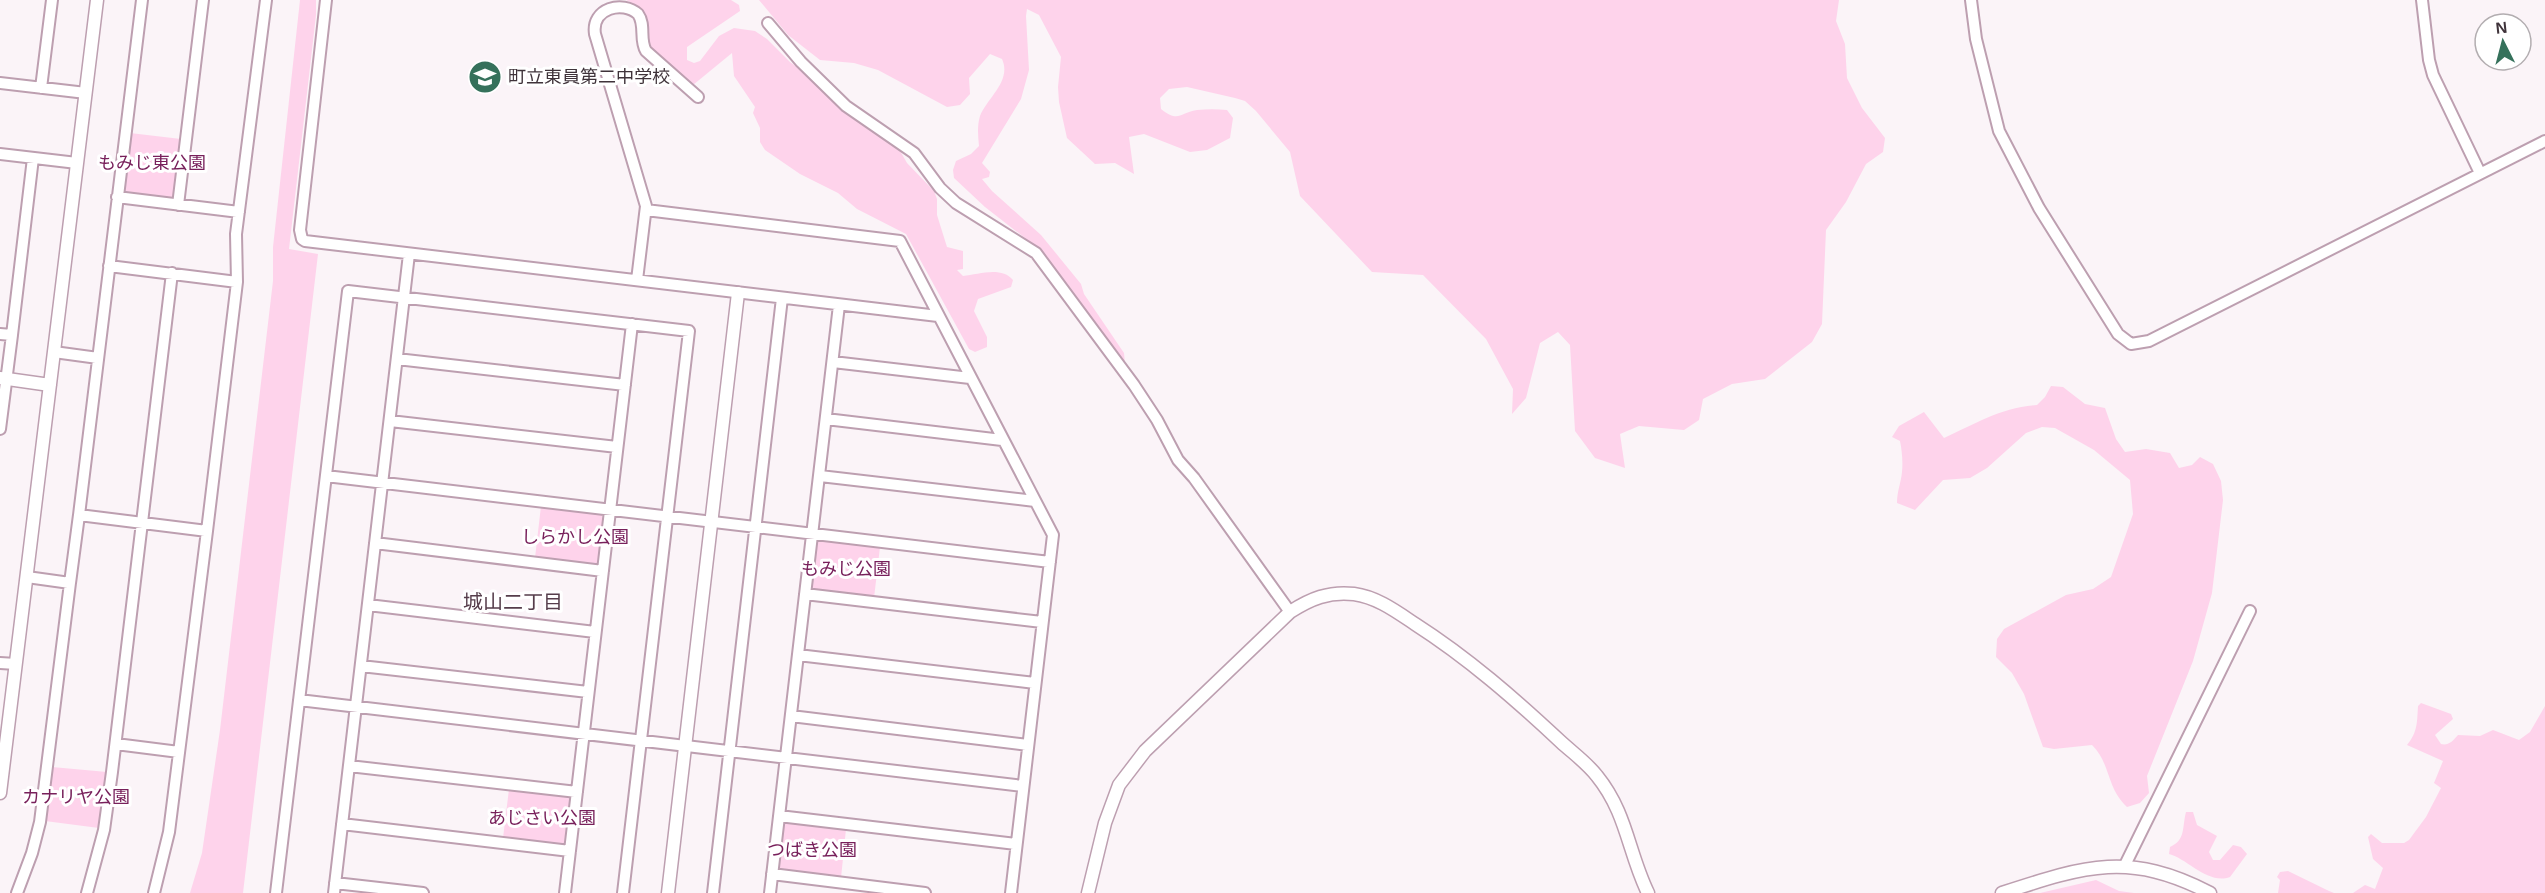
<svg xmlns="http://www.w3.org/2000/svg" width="2545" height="893" font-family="Arial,'Noto Sans JP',sans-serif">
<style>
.green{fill:#fed3eb}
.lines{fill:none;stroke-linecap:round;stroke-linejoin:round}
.minor-casing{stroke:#bd9fb0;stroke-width:14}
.tertiary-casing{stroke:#bd9fb0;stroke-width:15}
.minor{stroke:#fff;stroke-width:10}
.tertiary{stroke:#fff;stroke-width:12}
.labels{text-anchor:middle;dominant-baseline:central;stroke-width:6;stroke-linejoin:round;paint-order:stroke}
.poi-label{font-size:18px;fill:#3f333a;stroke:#fff;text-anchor:start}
.park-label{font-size:18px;fill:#78205b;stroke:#fff}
.neighbourhood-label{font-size:20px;fill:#563d4b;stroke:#fff}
</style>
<rect width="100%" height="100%" fill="#fbf4f8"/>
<path class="green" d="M300 0H316V15L289 249 318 254 243 893H190L202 853 220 730 273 281V247Z
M626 0H731L739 5 740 11 687 47V60L694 63 700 61 719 36 734 28 755 31 767 39 790 62 874 122 899 149 907 163 934 191 937 199V215L947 247 963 251V269L957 270 963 276C979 274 1002 266 1013 280L1011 287 978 299 974 311 987 337V347L975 352 969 349 906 234 857 209 838 193 800 174 765 150 760 142V128L753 113 755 107 734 76 732 53 693 85 649 49C645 27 649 11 626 0Z
M759 0H1839L1836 21 1845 44 1847 78 1862 108 1885 138 1883 152 1866 164 1846 202 1826 230 1822 324 1812 342 1765 379 1732 384 1703 399 1699 420 1684 430 1639 426 1620 434 1625 468 1595 458 1575 431 1570 345 1558 332 1540 343 1526 398 1512 414 1513 389 1486 339 1423 275 1372 272 1300 196 1290 152 1256 111 1245 101 1235 98 1187 87 1169 89 1160 98 1161 109C1179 123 1179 113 1197 110 1207 109 1217 109 1227 110L1233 118 1230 138 1207 150 1190 152 1144 134 1129 137 1134 174 1115 163 1095 164 1067 138 1059 102 1058 87 1061 57 1039 15 1027 9 1026 16 1029 70 1021 99 982 163 990 172 989 177 982 179 992 191 1041 235 1081 284 1084 294 1124 353 1125 364H1121L1039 249 985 207 954 178 953 170 956 161 971 154 979 146C978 136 977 126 980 116 987 98 1012 81 1002 59L990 54 969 78 970 94 960 105 947 107 878 70 854 63 820 60 788 35Z
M130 133 181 139 174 197 169 198 125 192Z
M2051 386 2063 387 2085 404 2105 408 2116 439 2125 452 2146 449 2170 453 2179 468 2192 465 2200 457 2213 464 2221 481 2223 500 2212 593 2193 661 2147 776 2149 793 2140 803 2127 807C2106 787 2111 764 2092 745L2054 749 2043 747 2024 694 2012 673 1996 657 1997 639 2004 629 2066 595 2093 589 2111 577 2133 514 2130 480 2094 450 2055 428 2042 427 2026 433 1987 468 1970 478 1943 480 1915 510 1897 503C1897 491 1901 483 1902 472 1903 462 1902 451 1900 441L1892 437 1899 426 1924 412 1944 438C1977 423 2000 408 2037 405L2045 397Z
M541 506 602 515 603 521 597 564 535 558Z
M820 540 880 547 874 598 812 590 816 544Z
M2421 703 2451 714 2453 719 2435 735 2441 744C2448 746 2453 741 2458 735L2480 736 2493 730 2519 740 2530 732 2545 706V893H2353L2365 885 2375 889 2383 868 2373 859 2368 837 2371 834 2382 843H2404L2409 840 2426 817 2441 788 2434 783 2443 761 2407 745C2418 732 2417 721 2418 706Z
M52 767 107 772 99 828 45 821Z
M509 789 570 797 564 844 503 838Z
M2186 812H2193L2197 825 2217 836 2209 852 2213 860H2220L2233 845 2241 847 2247 854 2230 877C2208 885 2188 859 2169 854L2170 847C2186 840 2182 827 2186 812Z
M784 822 846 829 841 878 778 869Z
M2288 871 2329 891 2334 893H2278L2280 880 2277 877 2280 872Z
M2096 880 2119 891 2134 893H2040Z"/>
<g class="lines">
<g class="minor-casing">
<path id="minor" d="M326 0 300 230 302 239 305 241 938 316
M1971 0 1976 39 1999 131 2039 208 2118 334 2131 344 2149 341 2545 141
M2422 0 2429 60 2433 75 2480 173
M768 23 801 62 846 106 914 153 940 188 956 203 1036 253 1134 385 1157 420 1178 460 1194 478 1290 612
M0 83 86 93
M41 88 52 0
M0 154 77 163
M117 197 239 212
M178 205 203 0
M646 210 900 241 1053 535 1011 893
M109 266 237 282
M637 280 646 206 595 34C591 8 623 0 638 14 646 25 639 40 646 51L698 97
M0 334 12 335 0 429
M12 335 33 158
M54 352 98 358
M397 359 625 385
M833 362 970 378
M826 419 1002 440
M390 421 617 447
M326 476 1050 562
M820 476 1035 501
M79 515 142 0
M375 543 603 571
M27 577 70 583 79 515 207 531
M805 594 1042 622
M368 605 595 632
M798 655 1035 683
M0 663 16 664
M361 666 588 692
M299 700 1023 786
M791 716 1028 745
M116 744 179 752
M349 766 577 792
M779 816 1016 844
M342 824 570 851
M2125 865 2250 611
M772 874 925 893
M335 883 423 893
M17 893 32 853 40 822 70 583
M87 893 104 830 112 772 172 273
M154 893 169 832 207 531 237 282 236 234 266 0
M276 893 348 291 689 331 623 893
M334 893 409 254
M565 893 632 324
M713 893 782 298
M770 893 839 305"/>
</g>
<g class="tertiary-casing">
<path id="tertiary" d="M0 378 50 385
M0 793 97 0
M668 893 738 293
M1088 893 1105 823 1119 785 1145 751 1290 612C1310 599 1329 591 1354 594 1377 597 1397 612 1415 624 1468 658 1515 699 1561 742 1573 753 1587 763 1597 776 1627 813 1628 852 1648 893
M2002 893C2085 866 2129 851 2210 893"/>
</g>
<use href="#minor" class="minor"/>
<use href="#tertiary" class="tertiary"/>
</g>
<defs>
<g id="school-disc" transform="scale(1.725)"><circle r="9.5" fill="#35715b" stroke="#fff"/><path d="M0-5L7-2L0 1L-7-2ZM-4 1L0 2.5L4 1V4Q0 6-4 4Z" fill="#fff"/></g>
</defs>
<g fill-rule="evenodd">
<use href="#school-disc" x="485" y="77"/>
</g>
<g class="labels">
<g class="poi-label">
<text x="508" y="77">町立東員第二中学校</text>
</g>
<g class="park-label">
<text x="152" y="163">もみじ東公園</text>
<text x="575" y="537">しらかし公園</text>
<text x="846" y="569">もみじ公園</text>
<text x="76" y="797">カナリヤ公園</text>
<text x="542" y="818">あじさい公園</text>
<text x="812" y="850">つばき公園</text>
</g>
<g class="neighbourhood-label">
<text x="513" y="602">城山二丁目</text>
</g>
</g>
<g transform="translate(2503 42) rotate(354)"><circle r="28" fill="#ffffff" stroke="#b2adb0" stroke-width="1.5"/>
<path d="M0-4.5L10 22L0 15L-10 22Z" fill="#35715b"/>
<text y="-9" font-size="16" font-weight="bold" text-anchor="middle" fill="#3f333a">N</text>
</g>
</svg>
